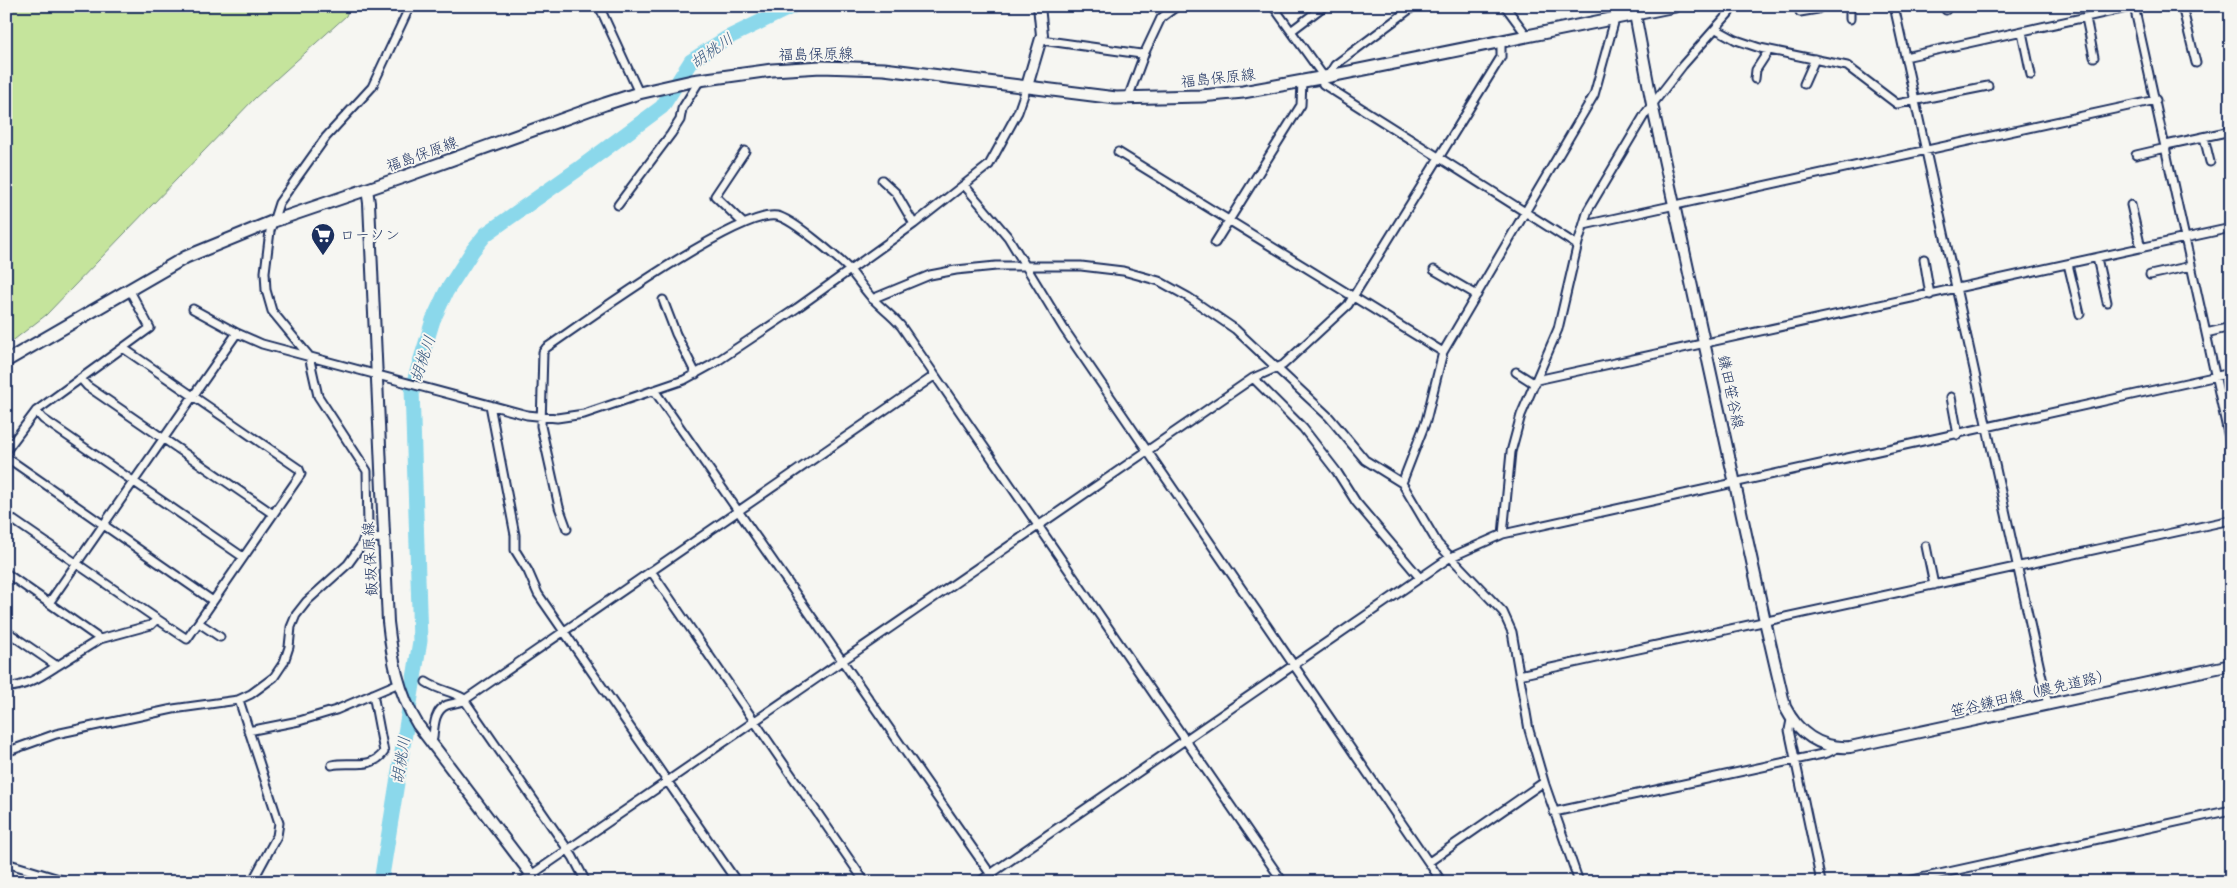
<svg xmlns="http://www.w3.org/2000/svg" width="2237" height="888" font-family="'Comic Neue','Klee One',sans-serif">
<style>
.green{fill:#c5e49c;stroke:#708a7d}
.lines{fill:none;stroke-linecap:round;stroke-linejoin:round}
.river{stroke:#8bd8eb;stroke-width:15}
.street-casing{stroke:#1b2f5e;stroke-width:11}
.secondary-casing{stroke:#1b2f5e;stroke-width:14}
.primary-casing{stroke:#1b2f5e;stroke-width:15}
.street{stroke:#f6f6f2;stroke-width:7}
.secondary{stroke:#f6f6f2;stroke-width:10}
.primary{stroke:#f6f6f2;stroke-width:11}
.labels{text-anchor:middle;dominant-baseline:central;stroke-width:4;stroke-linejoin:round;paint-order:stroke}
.street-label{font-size:15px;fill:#1b2f5e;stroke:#f6f6f2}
.poi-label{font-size:15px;fill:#1b2f5e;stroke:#f6f6f2;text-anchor:start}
.water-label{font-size:16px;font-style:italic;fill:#375981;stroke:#f6f6f2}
</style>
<rect width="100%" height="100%" fill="#f6f6f2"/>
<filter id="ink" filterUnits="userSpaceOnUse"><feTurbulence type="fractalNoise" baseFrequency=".02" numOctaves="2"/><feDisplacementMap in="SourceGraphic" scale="10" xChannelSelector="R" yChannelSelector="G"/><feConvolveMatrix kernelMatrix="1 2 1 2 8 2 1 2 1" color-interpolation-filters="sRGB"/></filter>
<g filter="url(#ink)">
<path class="green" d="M6 6H350L346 16 255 98 46 315 6 346Z"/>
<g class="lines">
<path class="river" d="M381 882 420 641 412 388 433 320 446 292 473 250 486 234 577 170 662 107 691 61 725 39 793 6"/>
<g class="street-casing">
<path id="street" d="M599 6 639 93
M1273 6 1324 77
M1505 6 1528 37
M1850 6V19
M1894 6 2048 705
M1945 6 1946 10
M2134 6 2231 447
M2182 6 2196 63
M1800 12 1818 9 1819 6
M2086 18 2094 57
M1716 29 1736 40 1760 48 1847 66 1897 104 1988 86
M1291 31 1324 6
M2022 32 2031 75
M1041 40 1141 54 1145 52 1161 18 1177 6
M1905 57 2136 6
M1328 76 1335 65 1414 6
M1320 78 1323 84 1577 245
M1755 79 1756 70 1769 50
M1804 84 1815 59
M1128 98 1145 52
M2204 137 2210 162
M2166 145 2231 131
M1118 152 1443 352
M2136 155 2166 148
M882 180 896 193 914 224
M964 185 1008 237 1064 329 1442 882
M618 205 671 134 680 120 682 109 700 80
M2131 205 2141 248
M742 222 715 196 745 151
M1584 225 2156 100
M1215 243 1301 105 1302 81
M2097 258 2107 302
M1924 259 1930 295
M2068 264 2080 314
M1434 270 1477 295
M2150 275 2191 266
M872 299 930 275 956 270 996 266H1081L1123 271 1159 281 1188 297 1235 329 1329 417 1365 460 1402 483 1438 544 1503 612 1512 632 1529 730 1545 785 1579 882
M663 300 676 334 696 374
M193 309 237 333
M2206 333 2231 327
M1516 372 1535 384
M1253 378 1303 428 1337 472 1356 502 1420 578
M81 379 87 386 273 514
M1537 380 2231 228
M654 390 996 882
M1951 397 1958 435
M490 405 515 535V550L528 571 538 594 737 882
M36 411 43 419 243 557
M6 451 36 411 150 328 130 291
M6 457 213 601
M1402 483 1426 421 1443 352 1594 95 1615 19
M6 515 157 619
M567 529 559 507 541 426 543 352 546 348C584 322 739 209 777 216 793 219 838 258 850 270 857 279 864 289 871 297 880 307 892 315 901 326L1283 882
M1503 534 1511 452 1521 415 1558 329 1578 243 1588 210 1645 114 1683 65 1729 13 1732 6
M364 539 384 538
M1926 546 1934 585
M651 571 865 882
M6 573 100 639
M49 603 237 333 262 344 527 415 557 418 584 414 684 380 713 364 797 308 914 224 989 165 1018 112 1027 86
M199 623 220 637
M6 631 57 666 100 639 151 625 157 619 187 639 301 474 299 469 123 348
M1519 675 2231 520
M426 682C438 690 451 691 463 698L573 857 586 882
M6 687C24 688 43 675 57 666
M239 700 279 823 277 836 252 882
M1791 720 1789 730 1821 882
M248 731 299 721 336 710 399 683
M430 741 433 738C434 727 434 710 447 705 453 703 458 703 463 701L934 376
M6 752 56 734 173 709 238 700 251 694 274 677 284 662 289 647 291 627 296 615 307 601 348 564 361 546 368 527 367 471 318 396 309 356 272 311 266 290 265 272 270 231 279 203 326 137 372 87 410 6
M332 765C349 761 372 770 384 752L373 694
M1554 812 1827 753 1837 748
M1429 862 1544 782
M6 863 69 882
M521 882 1253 378 1283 365 1348 305 1501 57V42
M979 882 1449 558 1503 534 2231 373
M1903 882 2231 810"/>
</g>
<g class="secondary-casing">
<path id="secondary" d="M1635 14 1652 104 1765 621 1785 707C1798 733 1820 749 1850 747L2231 665
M1027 86 1042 35 1039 6
M367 189 369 203 388 622C392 658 398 693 418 725L537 882"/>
</g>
<g class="primary-casing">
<path id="primary" d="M6 361 186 257 274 221 406 176 605 104 639 93 692 81 772 70 821 67 884 69 1116 98 1201 96 1243 92 1320 78 1675 6"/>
</g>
<use href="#street" class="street"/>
<use href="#secondary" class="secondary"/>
<use href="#primary" class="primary"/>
</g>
</g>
<defs>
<g id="supermarket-pin" transform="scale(1.25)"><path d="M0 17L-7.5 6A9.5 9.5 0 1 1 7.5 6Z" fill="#1b2f5e" stroke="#f6f6f2"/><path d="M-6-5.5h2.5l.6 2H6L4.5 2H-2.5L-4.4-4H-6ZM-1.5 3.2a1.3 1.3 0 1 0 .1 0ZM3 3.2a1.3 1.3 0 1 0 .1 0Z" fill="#fff"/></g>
</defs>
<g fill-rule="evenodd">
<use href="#supermarket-pin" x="323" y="235"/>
</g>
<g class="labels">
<g class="street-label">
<text transform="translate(816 54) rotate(-1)">福島保原線</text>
<text transform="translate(1218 78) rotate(-6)">福島保原線</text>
<text transform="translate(422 154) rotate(-20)">福島保原線</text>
<text transform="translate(1731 392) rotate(78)">鎌田笹谷線</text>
<text transform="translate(370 559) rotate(-93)">飯坂保原線</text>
<text transform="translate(2031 693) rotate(-13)">笹谷鎌田線（農免道路）</text>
</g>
<g class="poi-label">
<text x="340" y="235">ローソン</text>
</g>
<g class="water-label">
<text transform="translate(712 51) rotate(-35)">胡桃川</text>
<text transform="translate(423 359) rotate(-71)">胡桃川</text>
<text transform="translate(401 760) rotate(-81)">胡桃川</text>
</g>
</g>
<rect width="2237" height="888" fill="none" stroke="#f6f6f2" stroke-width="25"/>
<rect x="12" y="12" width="2212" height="863" fill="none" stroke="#1b2f5e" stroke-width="2" filter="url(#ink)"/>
</svg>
